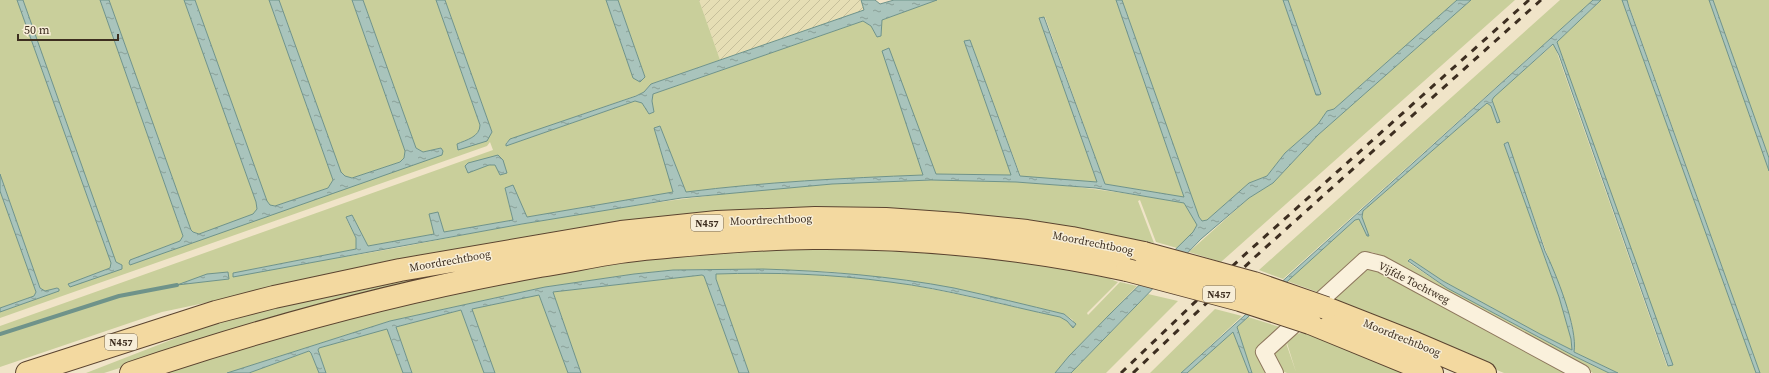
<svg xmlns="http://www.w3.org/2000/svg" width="1769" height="373" font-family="'Source Serif 4',serif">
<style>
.farmland{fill:url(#farmland-furrows)}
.grass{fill:#c9cf9b;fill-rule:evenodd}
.water{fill:url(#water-ripples);stroke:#6f938a}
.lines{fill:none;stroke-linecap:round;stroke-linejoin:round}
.stream{stroke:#6f938a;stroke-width:4}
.street-casing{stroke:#8d765c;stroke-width:18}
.primary-casing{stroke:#5b4430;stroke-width:24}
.street{stroke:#faf1dc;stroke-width:16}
.primary{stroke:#f3d9a0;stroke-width:22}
.rail{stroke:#3d2e20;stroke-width:3;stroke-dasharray:7 7;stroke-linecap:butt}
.primary-bridge-casing{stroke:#5b4430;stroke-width:24;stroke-linecap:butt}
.primary-bridge{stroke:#f3d9a0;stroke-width:22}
.labels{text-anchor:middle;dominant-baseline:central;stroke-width:3;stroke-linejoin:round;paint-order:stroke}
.shield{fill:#f7eed8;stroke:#756857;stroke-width:1}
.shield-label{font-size:10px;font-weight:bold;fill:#3d2e20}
.street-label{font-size:11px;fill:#3d2e20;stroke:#f7eed8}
</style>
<defs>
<pattern id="farmland-furrows" width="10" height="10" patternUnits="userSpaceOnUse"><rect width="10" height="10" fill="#e6deb5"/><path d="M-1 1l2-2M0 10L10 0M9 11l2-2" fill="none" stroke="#c6bf9b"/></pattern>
<pattern id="water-ripples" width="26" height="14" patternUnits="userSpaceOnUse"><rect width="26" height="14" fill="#a9c4bc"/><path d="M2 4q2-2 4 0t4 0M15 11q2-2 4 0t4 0" fill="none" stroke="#8ba098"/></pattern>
</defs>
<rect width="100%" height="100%" fill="#f0e4c8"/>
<path class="farmland" d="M699 0H861L865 10 720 60Z"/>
<path class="grass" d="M0 0H17L111 263 110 268 69 284 122 266 116 263 23 0H100L183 236 180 241 130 260 441 148 423 152 416 148 363 0H436L480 125C480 137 466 140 457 144L458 150 492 132 445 0H606L633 78 645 77 618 0H699L720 60 651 84 644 92 635 96 511 139 506 143V146L635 101 642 103 649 114 654 112 652 101 653 94 863 21 871 26 877 37 881 36 882 20 937 0H1116L1184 197 1105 184 1045 17 1039 18 1097 182 1021 177 970 40 964 41 1011 175 936 174 889 49 883 51 924 175C844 178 765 182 686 192L660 126 655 128 674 192 527 217 513 186 505 189 513 220 444 232 438 213 434 234 368 246 352 215 346 218 356 238V249L233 273C276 266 319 261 362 254 416 245 469 233 523 224 685 196 852 173 1017 182 1073 185 1128 193 1184 203L1197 225 1193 232 1177 248 1156 242 1140 200 1138 201 1154 243 1145 241 1144 243 909 213 228 298 162 312 0 367V326L493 150 490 142 487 146 0 318V312L58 291 59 289 57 288 45 291 40 288 0 174ZM228 272 229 279 181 284Z
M109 0H184L256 202 257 209 254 214 199 234 193 232 191 230Z
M195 0H269L333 180 328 188 275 206 270 205 267 201Z
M279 0H352L405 151 404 158 400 162 352 178 345 176 341 172Z
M1122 0H1283L1316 95H1319L1321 93 1288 0H1457L1334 109 1327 111 1318 124 1285 153 1267 176 1249 183 1207 220 1202 221 1199 217Z
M1471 0H1515L1221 262 1189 252 1249 198 1273 183 1318 135Z
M1560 0H1593L1283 279 1259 270Z
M1601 0H1622L1756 373H1618L1574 352 1572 324 1507 142 1504 144 1559 297 1571 339 1572 350 1540 334 1443 281 1410 259 1408 260 1409 263 1447 288 1574 356 1609 373H1593L1385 257 1372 252 1364 253 1320 293 1287 281 1355 220 1362 217 1363 211 1487 103 1491 106 1497 123 1500 122 1492 100 1494 96 1554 44 1667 366 1672 365 1557 42Z
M1627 0H1709L1769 171V373H1760Z
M1713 0H1769V158Z
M0 191 36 292 34 296 0 308Z
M736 233 167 353 104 373H86L243 312 438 270Z
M837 246 1011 258 1110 277V279L1118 282 1087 313 1088 315 1120 282 1137 286 1069 356 1055 373H749L716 279V274C775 272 834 273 893 282 949 291 1004 305 1060 317L1067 321 1073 328V320L1064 314 953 288 834 272 763 269 673 270 634 274 545 287 390 321 227 373H151L237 346 478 286 679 254Z
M1366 268 1376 271 1422 293 1571 373H1504L1342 305 1331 297Z
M702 275 704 276 739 373H581L553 292Z
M539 294 568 373H495L472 309Z
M1148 294 1178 301 1106 373H1071Z
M1215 309 1242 316 1181 373H1150Z
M461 310 484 373H412L396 327Z
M1248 317 1283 328 1257 352 1265 373H1252L1237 327Z
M387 328 403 373H326L318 350 319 348Z
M1232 332H1233L1249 373H1187Z
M1301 333 1318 335 1413 373H1287L1282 371 1273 350 1286 343 1296 372 1287 343 1296 334Z
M309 351 311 353 319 373H249Z"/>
<path class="water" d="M17 0H23L116 262 122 265V269L70 287 68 284 110 268 111 263Z
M100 0H109L191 230 193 232 199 234 253 214 257 209 256 202 184 0H195L267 201 270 205 275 206 328 188 333 180 269 0H279L341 172 345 176 352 178 400 162 404 158 405 151 352 0H363L416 148 423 152 441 148 443 151 442 155 130 265 129 263 130 260 180 241 183 236Z
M436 0H445L492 132 487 141 458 150 457 144C466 140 480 137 480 125Z
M606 0H618L645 77 640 82 633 78Z
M861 0H875L880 4 894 0H937L882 20 881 36 877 37 871 26 863 21 653 94 652 101 654 112 649 114 642 103 635 101 506 146V144L510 139 636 96 644 92 651 84 864 10Z
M1116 0H1122L1199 217 1202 221 1207 220 1249 183 1267 176 1285 153 1318 124 1327 111 1334 109 1457 0H1471L1318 135 1273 183 1249 198 1201 239 1071 373H1055L1069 356 1110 314 1193 232 1197 225 1184 203 1096 188 1016 182 931 180 832 184 681 198 522 224 233 277V273L356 249V238L346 217 352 215 368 246 434 234 429 214 438 212 444 232 513 220 505 188 513 185 527 217 673 192 654 128 660 126 686 192C765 182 844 178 923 175L882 51 889 48 936 174 1011 175 964 41 970 40 1020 176 1097 182 1039 18 1044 17 1105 184 1184 197Z
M1283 0H1288L1321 94 1319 95H1316Z
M1593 0H1601L1557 42 1673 365 1668 366 1559 55 1553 44 1494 97 1492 100 1500 122 1497 123 1491 106 1487 103 1363 211 1362 217 1369 236H1367L1359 219 1355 220 1237 327 1252 373H1249L1233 332 1187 373H1181Z
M1622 0H1627L1629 7 1760 373H1756Z
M1709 0H1713L1769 158V171Z
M1508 142 1545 251C1556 274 1578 328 1574 352L1618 373H1609L1574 356 1447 288 1408 261 1410 259 1443 281 1540 334 1572 350 1571 339 1559 297 1504 144Z
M498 155 503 160 507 173 500 175 495 165H489L468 173 465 166 468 163Z
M0 174 40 288 45 291 57 288 59 289V291L0 312V308L34 296 36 292 0 191Z
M763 269C827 271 891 276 954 288 990 296 1027 305 1064 314L1076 324 1073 328 1067 321 1060 317C1003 305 947 289 890 282 832 274 774 272 716 274V279L749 373H739L704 276 702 275 553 292 581 373H568L539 295 472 309 495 373H484L461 310 396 327 412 373H403L387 329 319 348 318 350 326 373H319L311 353 309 351 249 373H227L390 321 545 287 634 274 673 270Z
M228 272 229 279 177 285 207 274Z"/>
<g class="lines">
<path class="stream" d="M0 334 119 296 177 285"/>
<g class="street-casing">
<path id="street" d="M1275 373 1264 352 1365 260 1381 264 1582 373"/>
</g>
<g class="primary-casing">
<path id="primary" d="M1326 308 1415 343 1485 373
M1310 323 1432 373
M27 373 216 312 274 297 400 270 621 232 717 222 815 218 886 219 957 224 1027 231 1072 238 1144 253
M131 373C264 328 401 291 540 266 566 262 593 256 620 252 638 249 657 248 676 246 721 242 767 238 813 238 918 237 1024 248 1127 270"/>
</g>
<use href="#street" class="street"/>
<use href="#primary" class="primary"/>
<path class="rail" d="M1121 373 1241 258 1529 0
M1133 373 1255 257 1541 0"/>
<g class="primary-bridge-casing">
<path id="primary-bridge" d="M1144 253 1254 283 1326 308
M1127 270 1240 300 1310 323"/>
</g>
<use href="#primary-bridge" class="primary-bridge"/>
</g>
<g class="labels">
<g class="shield">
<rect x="691" y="215" width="32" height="16" rx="3"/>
<rect x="1203" y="286" width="32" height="16" rx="3"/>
<rect x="105" y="334" width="32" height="16" rx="3"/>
</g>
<g class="shield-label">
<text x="707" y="223">N457</text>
<text x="1219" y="294">N457</text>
<text x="121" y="342">N457</text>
</g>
<g class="street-label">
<text transform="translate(771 220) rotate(-2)">Moordrechtboog</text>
<text transform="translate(1093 243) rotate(11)">Moordrechtboog</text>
<text transform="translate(450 261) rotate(-10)">Moordrechtboog</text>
<text transform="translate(1414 283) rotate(27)">Vijfde Tochtweg</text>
<text transform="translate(1402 338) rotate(22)">Moordrechtboog</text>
</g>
</g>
<path d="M18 34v6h100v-6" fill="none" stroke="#3d2e20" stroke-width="2"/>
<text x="24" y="34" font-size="12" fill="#3d2e20" stroke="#f7eed8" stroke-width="3" paint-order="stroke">50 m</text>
</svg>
